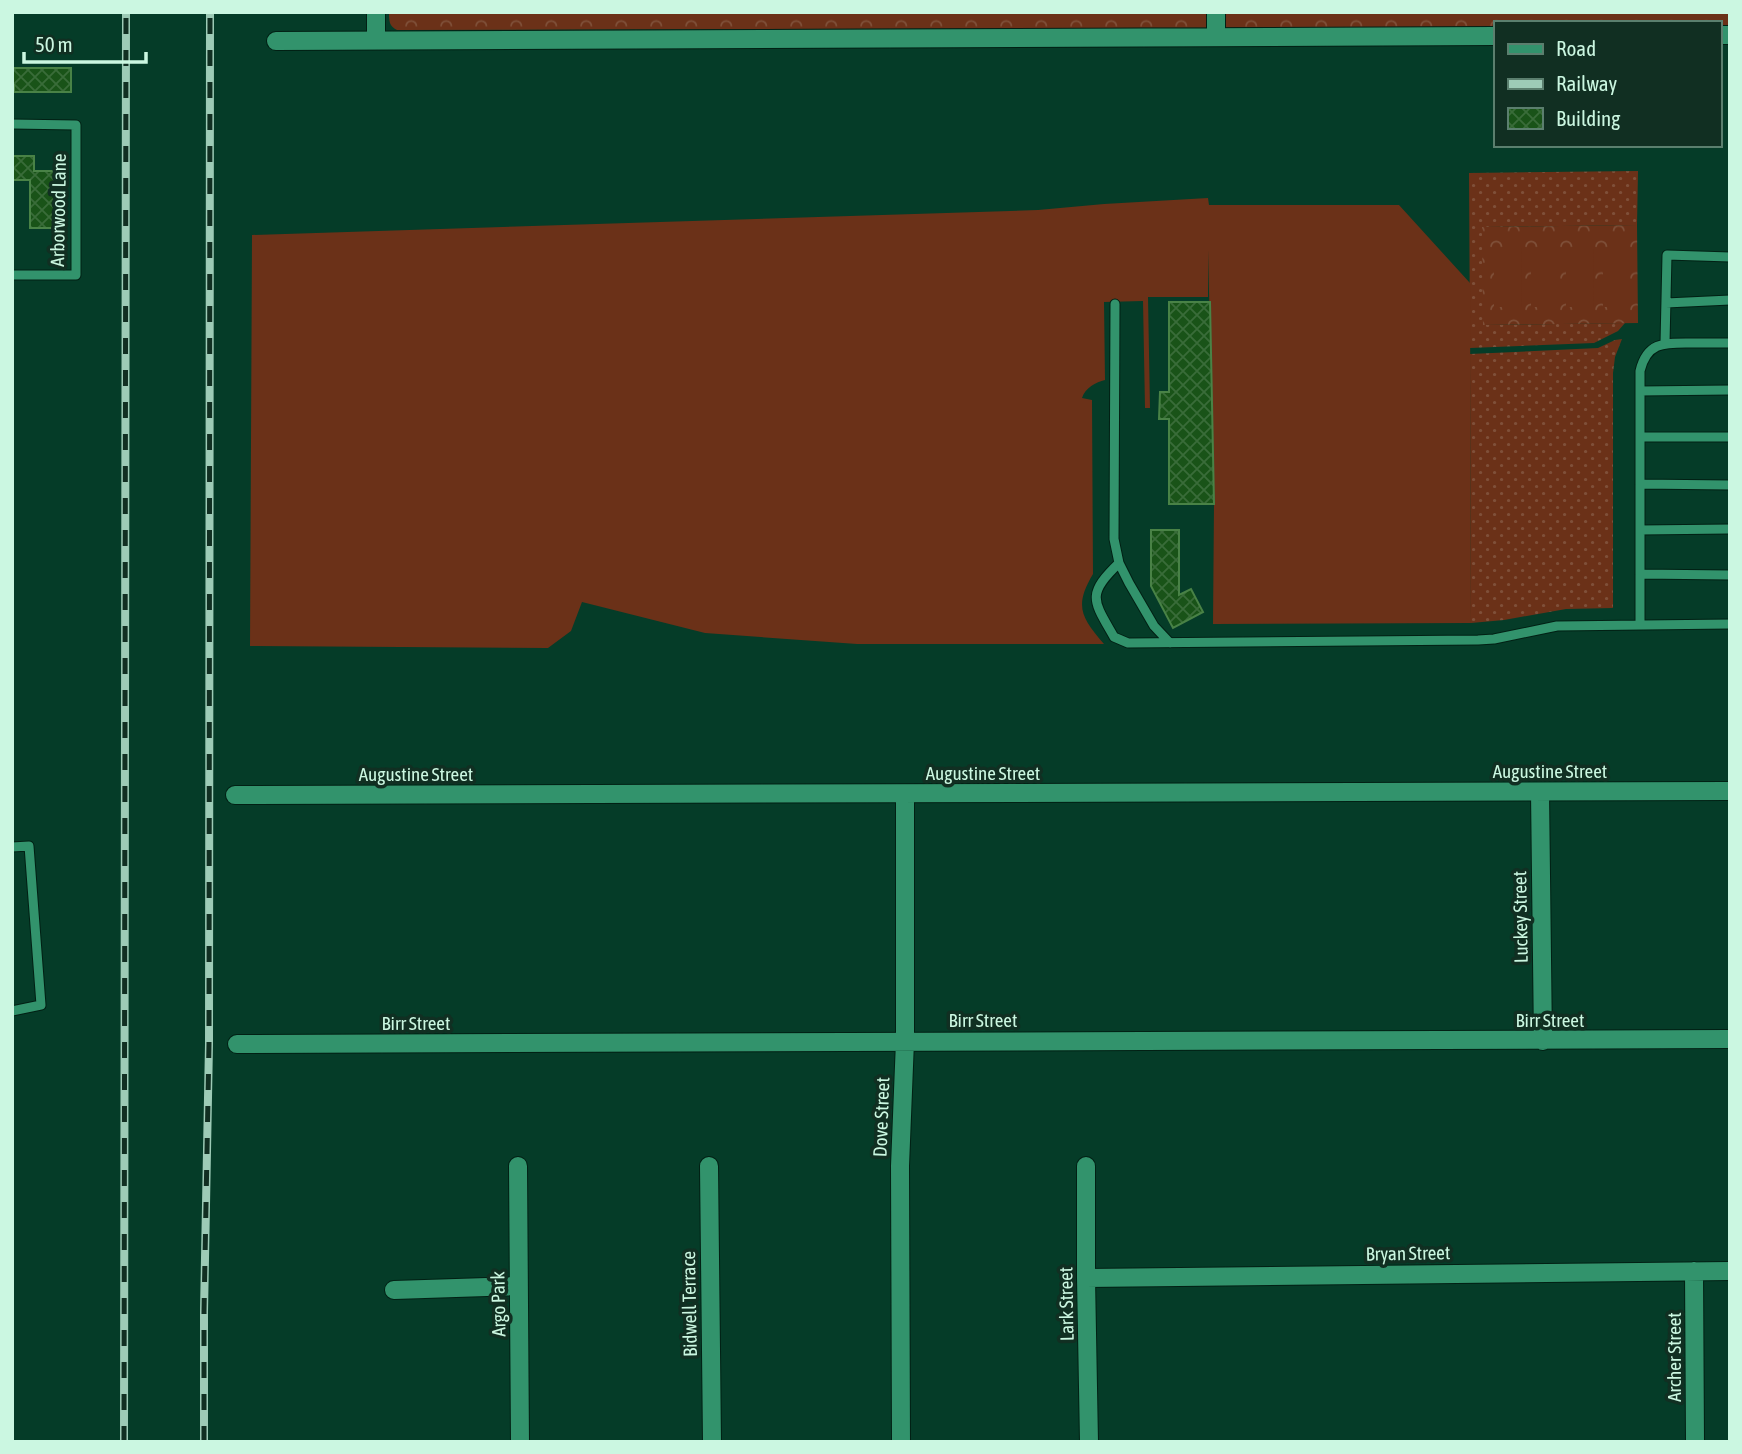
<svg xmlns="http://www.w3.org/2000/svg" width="1742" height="1454" font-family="'Asap Condensed',sans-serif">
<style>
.grass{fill:url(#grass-dots)}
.forest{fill:url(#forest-crowns)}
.pitch{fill:#6b3118}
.building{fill:url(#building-cross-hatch);stroke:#498246;stroke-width:2}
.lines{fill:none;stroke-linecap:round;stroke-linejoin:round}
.service-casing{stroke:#022014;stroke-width:11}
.minor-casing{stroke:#022014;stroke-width:20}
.service{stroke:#32936c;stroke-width:9}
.minor{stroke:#32936c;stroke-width:18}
.rail-casing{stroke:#9dcbb6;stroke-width:8}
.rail{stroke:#112f22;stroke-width:5;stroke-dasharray:16;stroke-linecap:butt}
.labels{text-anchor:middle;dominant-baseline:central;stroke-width:7;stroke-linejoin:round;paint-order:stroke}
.street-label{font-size:19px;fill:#cbf7e1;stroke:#112f22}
</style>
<defs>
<pattern id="grass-dots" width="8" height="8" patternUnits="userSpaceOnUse" patternTransform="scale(1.75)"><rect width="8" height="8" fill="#6b3118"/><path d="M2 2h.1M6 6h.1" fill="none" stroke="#7f5039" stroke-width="1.8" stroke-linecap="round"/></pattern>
<pattern id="forest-crowns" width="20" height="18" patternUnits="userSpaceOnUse" patternTransform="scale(1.75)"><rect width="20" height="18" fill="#6b3118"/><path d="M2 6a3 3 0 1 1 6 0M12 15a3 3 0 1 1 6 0" fill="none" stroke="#7f5039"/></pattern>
<pattern id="building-cross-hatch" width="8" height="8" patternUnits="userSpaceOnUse" patternTransform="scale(1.75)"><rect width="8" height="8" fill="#195318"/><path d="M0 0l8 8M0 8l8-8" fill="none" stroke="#396c39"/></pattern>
</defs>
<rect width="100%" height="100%" fill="#053c28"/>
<path class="grass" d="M1638 171 1637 225 1483 227 1484 325 1625 323 1618 331 1594 343 1470 348 1469 173Z
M1622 339 1615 357 1613 373V608L1566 609 1504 620 1471 623 1470 354 1598 348 1615 340Z"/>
<path class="forest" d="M389 12H1730V27H1719V23H1495V27L397 30C389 26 389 21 389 12Z
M1637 225 1638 323 1483 325 1482 227Z"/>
<path class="pitch" d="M1208 198 1209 205H1399L1470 283 1471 623 1213 624 1214 504 1208 250V297H1148L1150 408H1145L1143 301 1104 302 1105 380C1096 382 1085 388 1082 398L1092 400 1093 574C1074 606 1081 617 1104 644H857L705 633 582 602 571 631 548 648 250 646 252 235 1038 210 1104 204Z
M1494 248H1521L1522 307H1494Z
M1531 248H1559V307H1531Z
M1603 248H1630V307H1603Z
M1566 249H1593L1594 307H1566Z"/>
<path class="building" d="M12 68H71V92H14V85H12Z
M12 156H34V171H55V228H30V180H12Z
M1169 302H1210L1214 504H1169V419H1159L1160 392H1169Z
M1151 530H1179V595L1191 589 1203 612 1173 628 1151 586Z"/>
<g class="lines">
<g class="service-casing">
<path id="service" d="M12 124 76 125V275H12
M1666 303 1730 300
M1115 304 1114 539 1119 563 1129 583 1154 626 1170 643
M1665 343 1667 255 1730 257
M1640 391 1730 390
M1640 437H1730
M1640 484 1730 485
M1640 530 1730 529
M1119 563C1086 595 1093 600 1114 637L1128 643 1478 640 1494 639 1557 626 1730 624
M1640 574 1730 575
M1640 625V371C1647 342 1664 343 1689 343 1703 343 1716 343 1730 343
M12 847 29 846 41 1005 12 1011"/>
</g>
<g class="minor-casing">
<path id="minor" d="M376 12V39
M1216 12V36
M1719 35H1730
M276 41 1495 36
M1540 792 1543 1041
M235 795 1730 791
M237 1044 1730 1039
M518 1166 520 1442
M709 1166 712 1442
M1086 1166V1278L1089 1442
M1694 1271 1695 1442
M1086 1278 1730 1271
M394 1290 518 1286
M901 1442 900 1166 905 1041V794"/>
</g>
<use href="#service" class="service"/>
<use href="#minor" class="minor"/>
<g class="rail-casing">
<path id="rail" d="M124 1442 126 12
M204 1442V1312L209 1044 210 12"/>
</g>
<use href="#rail" class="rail"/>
</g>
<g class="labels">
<g class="street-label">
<text transform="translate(58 210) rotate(-89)">Arborwood Lane</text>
<text x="1550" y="771">Augustine Street</text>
<text x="983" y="773">Augustine Street</text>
<text x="416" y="774">Augustine Street</text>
<text transform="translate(1520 917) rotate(-91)">Luckey Street</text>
<text x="983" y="1020">Birr Street</text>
<text x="1550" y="1020">Birr Street</text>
<text x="416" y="1023">Birr Street</text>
<text transform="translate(881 1117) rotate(-88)">Dove Street</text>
<text transform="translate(1408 1253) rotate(-1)">Bryan Street</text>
<text transform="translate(498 1304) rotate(-91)">Argo Park</text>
<text transform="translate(689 1304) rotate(-91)">Bidwell Terrace</text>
<text transform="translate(1066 1304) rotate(-91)">Lark Street</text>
<text transform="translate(1674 1357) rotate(-90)">Archer Street</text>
</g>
</g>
<rect width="1742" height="1454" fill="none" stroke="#cbf7e1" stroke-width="28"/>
<rect x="1494" y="21" width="228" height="126" fill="#112f22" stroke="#5b7f6e" stroke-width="2"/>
<rect x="1508" y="44" width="35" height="10" fill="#32936c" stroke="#5b7f6e" stroke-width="2"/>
<text x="1556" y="56" font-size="21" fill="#cbf7e1">Road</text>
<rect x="1508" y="79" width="35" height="10" fill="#9dcbb6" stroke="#5b7f6e" stroke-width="2"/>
<text x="1556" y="91" font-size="21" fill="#cbf7e1">Railway</text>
<rect x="1508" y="108" width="35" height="21" fill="url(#building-cross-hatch)" stroke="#5b7f6e" stroke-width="2"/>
<text x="1556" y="126" font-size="21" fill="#cbf7e1">Building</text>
<path d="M24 52v10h122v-10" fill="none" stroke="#cbf7e1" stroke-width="3.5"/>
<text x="35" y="52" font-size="21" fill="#cbf7e1" stroke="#112f22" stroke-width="5" paint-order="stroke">50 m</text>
</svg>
